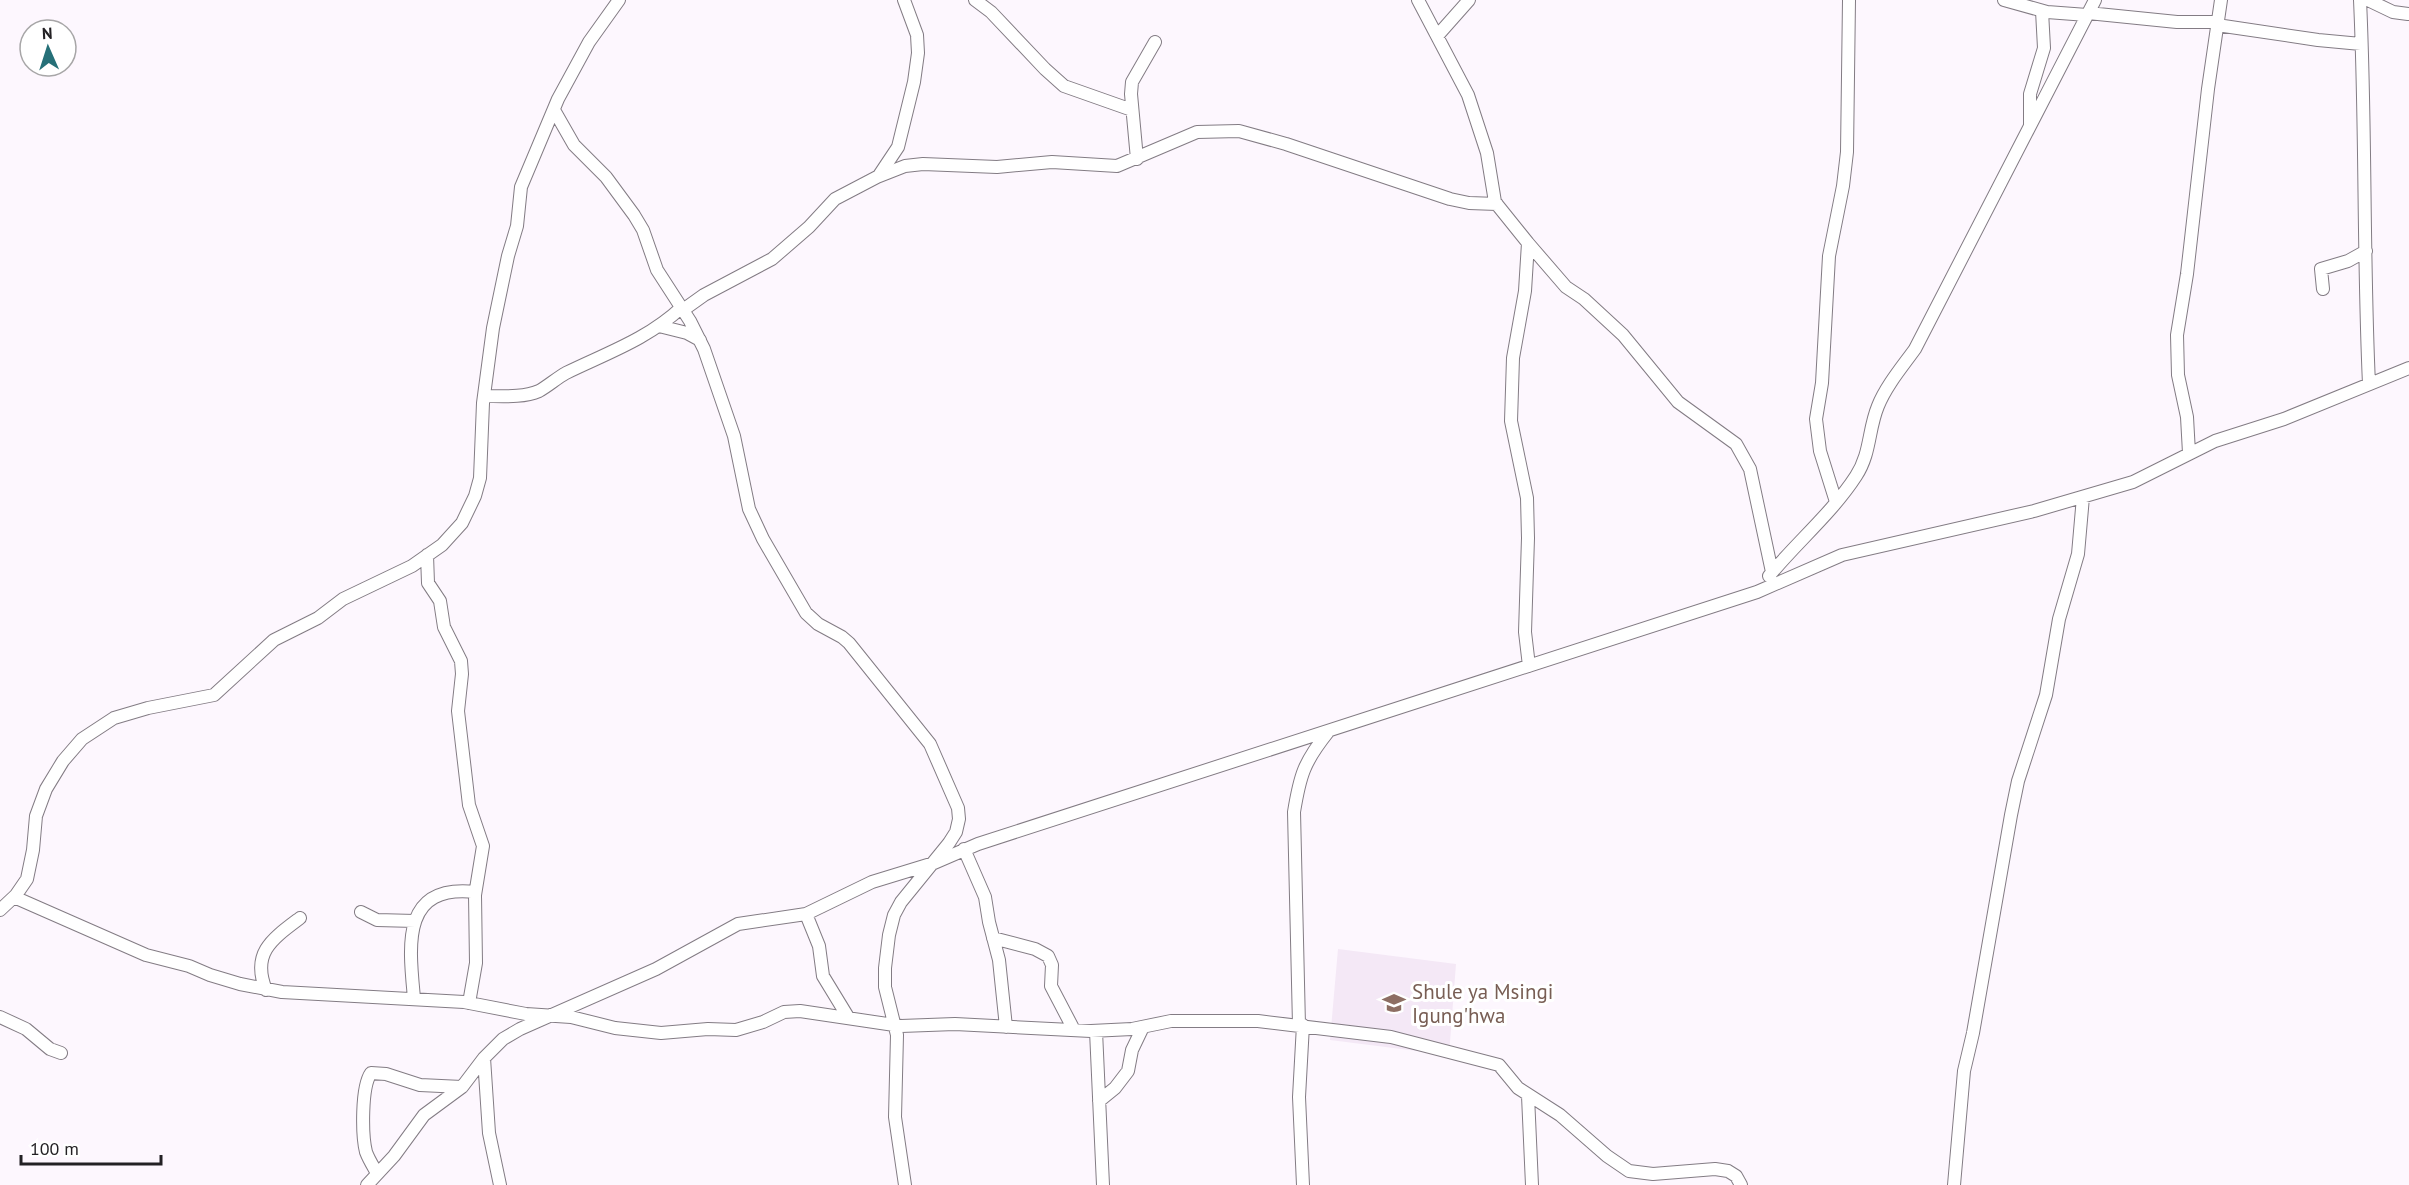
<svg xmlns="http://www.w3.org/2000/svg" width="2409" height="1185" font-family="'PT Sans',sans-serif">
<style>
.built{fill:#f4e8f6}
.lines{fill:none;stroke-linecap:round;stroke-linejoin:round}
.minor-casing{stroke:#837c84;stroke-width:14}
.minor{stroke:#fff;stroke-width:12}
.labels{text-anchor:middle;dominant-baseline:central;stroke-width:6;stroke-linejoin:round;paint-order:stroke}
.education-label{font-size:21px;fill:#785e54;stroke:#fff;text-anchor:start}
</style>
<rect width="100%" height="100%" fill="#fdf7fe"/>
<path class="built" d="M1338 949 1456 964 1449 1055 1330 1040Z"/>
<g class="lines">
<g class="minor-casing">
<path id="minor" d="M975 0 991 12 1045 69 1064 86 1132 110
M1418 0 1468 95 1487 153 1495 202 1528 243 1566 287 1584 299 1623 335 1678 402 1736 444 1750 469 1772 572
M2004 0 2047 12 2087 15
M2360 0C2366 128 2363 256 2369 384
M2368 0 2393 12 2408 14
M2088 13 2177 22H2218
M2217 25 2318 40 2361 44
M1438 35 1469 0
M554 110 574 145 606 177 634 215 643 230 657 270 690 321 704 349 734 436 749 509 763 539 806 613 818 624 842 637 849 643 930 744 958 808 959 819 956 832 949 843 901 902 894 915 889 935 885 968V987L897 1035 895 1117 905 1185
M2030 124V94L2044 48 2042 11
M1137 159 1131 94 1132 82 1155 42
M880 174 898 147 914 82 918 53 917 35 904 0
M1528 243 1525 291 1513 358 1511 421 1527 498 1528 538 1525 632 1529 666
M2323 289 2321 269 2348 261 2366 251
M683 310 704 295 772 259 809 227 835 199 877 177 905 166 923 164 997 167 1052 162 1117 166 1197 132 1239 131 1286 144 1450 199 1469 203 1497 204
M659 326 687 333 700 340
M484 396C501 396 523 398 539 391 548 386 557 378 566 373 607 353 648 339 682 307
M2189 453 2187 417 2178 375 2177 335 2187 274 2208 89 2221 0
M1836 502 1820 451 1816 419 1822 383 1829 256 1843 186 1847 152 1849 0
M427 555 428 583 440 601 444 627 461 661 462 674 458 711 469 805 483 846 475 895 476 963 469 1003
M1769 576C1797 542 1832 513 1856 476 1871 453 1868 430 1878 406 1886 386 1902 367 1915 349L2095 0
M964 849 985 897 989 922 999 960 1006 1027
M14 897 146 955 189 966 210 975 240 984 282 992 464 1002 526 1014 571 1017 615 1028 661 1033 708 1029 736 1030 763 1022 784 1012 800 1011 901 1026 955 1024 1091 1031 1132 1029 1171 1021H1258L1391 1037 1499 1065 1518 1088 1560 1115 1607 1156 1629 1171 1653 1174 1715 1169 1728 1171 1736 1176 1741 1185
M0 910 16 895 27 879 33 850 36 816 46 789 63 761 82 739 114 718 148 708 214 695 274 640 318 618 343 599 412 566 442 545 462 523 475 496 480 478 483 403 493 328 508 256 517 226 521 187 558 99 589 42 619 0
M361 912 377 920 415 921
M806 914 819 946 823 976 848 1017
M993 938 1035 949 1048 956 1052 965 1051 986 1074 1030
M266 990C251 953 272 939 300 918
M414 998C409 945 401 884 475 892
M0 1017 26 1029 50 1049 61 1053
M1299 1025 1294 812C1300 775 1304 762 1328 732
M1096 1031 1103 1185
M484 1058 489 1133 500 1185
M1528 1096 1532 1185
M1099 1101 1115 1088 1128 1071 1132 1050 1143 1027
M377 1173C373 1166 369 1160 366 1152 362 1136 361 1087 371 1073L386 1074 420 1085 462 1087
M367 1185 394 1156 424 1115 462 1087 484 1058 503 1039 520 1029 656 969 738 924 806 914 872 882 934 863 978 844 1757 592 1842 555 2034 511 2133 482 2215 441 2284 419 2409 368
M1303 1185 1299 1097 1303 1025
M1954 1185 1964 1071 1973 1033 2011 815 2018 781 2046 695 2059 619 2078 554 2083 497"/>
</g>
<use href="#minor" class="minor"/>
</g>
<defs>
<g id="school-bare" transform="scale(1.8)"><path d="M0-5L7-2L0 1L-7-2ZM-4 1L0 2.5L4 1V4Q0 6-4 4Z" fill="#8d6e63" stroke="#fff" stroke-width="2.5" paint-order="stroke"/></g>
</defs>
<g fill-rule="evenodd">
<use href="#school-bare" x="1394" y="1003"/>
</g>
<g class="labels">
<g class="education-label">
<text x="1412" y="991">Shule ya Msingi<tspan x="1412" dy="24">Igung'hwa</tspan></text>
</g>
</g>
<g transform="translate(48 48) rotate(357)"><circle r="28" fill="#ffffff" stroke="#a7a6a7" stroke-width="1.5"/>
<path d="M0-4.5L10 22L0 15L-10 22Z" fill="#267078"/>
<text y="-9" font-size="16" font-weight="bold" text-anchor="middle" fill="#232124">N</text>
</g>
<path d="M21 1155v9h140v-9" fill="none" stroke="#232124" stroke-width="3"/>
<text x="30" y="1155" font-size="18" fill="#232124" stroke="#ffffff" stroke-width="4.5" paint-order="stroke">100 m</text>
</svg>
